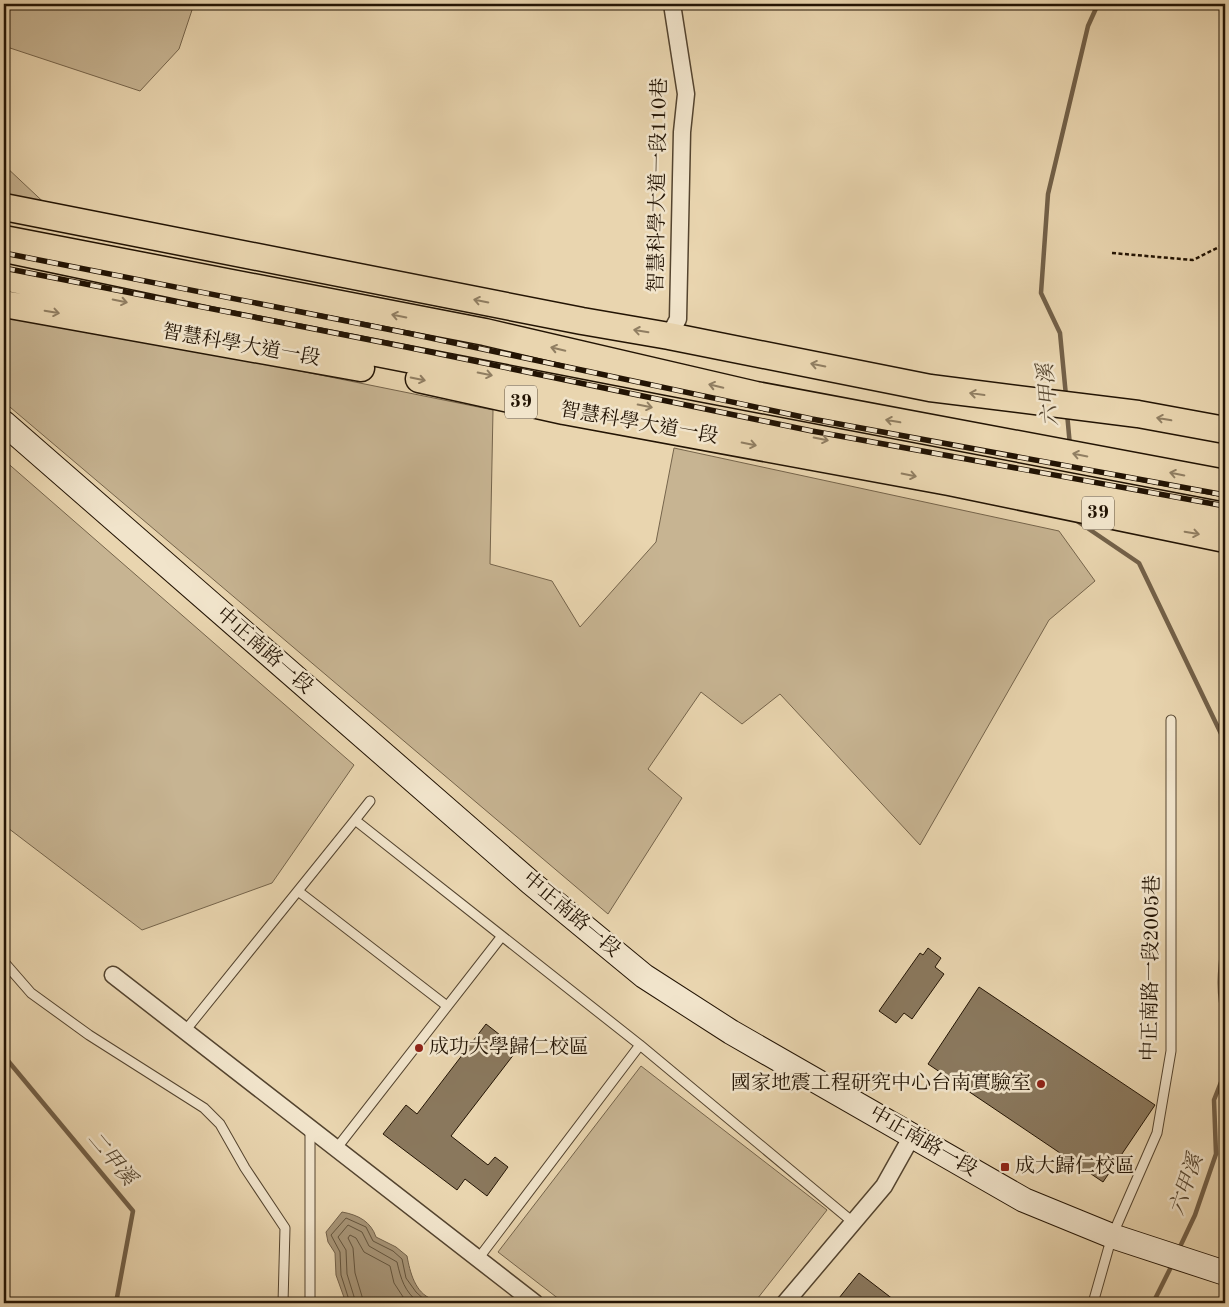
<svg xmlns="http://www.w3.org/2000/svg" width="1229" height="1307" font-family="'Old Standard TT','Noto Serif TC',serif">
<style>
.green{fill:#c7b492;stroke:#75644b}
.water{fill:#a69375;stroke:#726048}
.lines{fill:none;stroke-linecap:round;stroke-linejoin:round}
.shore{stroke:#64543c;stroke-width:1}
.stream{stroke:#726048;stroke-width:4.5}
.building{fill:#8a785d;stroke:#231404}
.lane-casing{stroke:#54442f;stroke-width:11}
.street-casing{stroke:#54442f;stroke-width:19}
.secondary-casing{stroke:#231404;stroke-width:26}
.primary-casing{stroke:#231404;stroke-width:29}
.path{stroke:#231404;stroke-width:2.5;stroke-dasharray:4 2.5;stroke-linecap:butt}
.lane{stroke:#f1e4cb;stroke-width:9}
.street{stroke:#f1e4cb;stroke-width:16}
.secondary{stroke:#f1e4cb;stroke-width:24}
.primary{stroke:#e9d5af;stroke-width:26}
.rail-casing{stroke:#231404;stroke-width:5.5}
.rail{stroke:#f1e4cb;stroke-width:4;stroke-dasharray:11;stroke-linecap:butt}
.oneway{stroke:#907e62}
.poi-dot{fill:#8f2418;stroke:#f1e4cb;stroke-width:2}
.labels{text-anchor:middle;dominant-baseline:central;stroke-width:5;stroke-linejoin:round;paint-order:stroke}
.shield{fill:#f1e4cb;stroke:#615240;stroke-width:1}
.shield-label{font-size:19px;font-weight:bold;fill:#231404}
.street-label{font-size:20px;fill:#231404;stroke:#f1e4cb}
.poi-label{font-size:20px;fill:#231404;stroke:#f1e4cb;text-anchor:start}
.water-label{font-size:21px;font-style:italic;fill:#574731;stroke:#f1e4cb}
</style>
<rect width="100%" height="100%" fill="#e9d5af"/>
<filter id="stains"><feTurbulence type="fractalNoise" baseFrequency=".004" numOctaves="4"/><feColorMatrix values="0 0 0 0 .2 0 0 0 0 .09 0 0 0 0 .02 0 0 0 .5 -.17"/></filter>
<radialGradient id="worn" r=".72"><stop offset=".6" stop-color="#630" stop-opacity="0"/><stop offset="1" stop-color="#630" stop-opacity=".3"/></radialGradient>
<path class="green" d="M4 4H194L179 49 140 91 4 46Z
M4 165 70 227 4 208Z
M4 311 493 410 490 564 552 581 580 627 656 542 674 448 1059 531 1095 581 1049 620 920 845 780 694 742 724 701 692 648 769 682 798 608 914 4 402Z
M4 460 354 765 272 883 142 930 4 825Z
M641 1066 827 1210 754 1303H564L498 1252Z"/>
<path class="water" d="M342 1212C359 1215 371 1222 376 1237L396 1247 407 1256C410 1272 415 1293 432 1299 438 1301 446 1301 452 1303H346L336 1275 335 1253 328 1242 326 1232Z"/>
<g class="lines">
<path class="shore" d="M350 1303 341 1275 340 1252 331 1235 346 1218 366 1227 373 1241 393 1251 402 1259 406 1278 416 1292 428 1303
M356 1303 347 1274 346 1250 338 1237 348 1225 362 1232 369 1246 397 1262C401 1279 404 1291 419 1303
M364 1303 355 1273 353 1248 348 1238 350 1235 356 1238 364 1252 390 1266 394 1283 407 1303"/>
<path class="stream" d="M1066 396 1060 333 1041 293 1048 194 1088 26 1098 4
M1067 413 1070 446
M1077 518V521L1139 563 1225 742
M1225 926C1222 956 1215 989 1225 1019
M4 1056 133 1211 116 1303
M1178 1251 1195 1215 1216 1154 1214 1100 1225 1072
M1153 1303 1173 1263"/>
</g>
<path class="building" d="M928 948 941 958 935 967 944 974 912 1019 904 1013 896 1023 879 1011 920 953 923 955Z
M979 987 1155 1105 1103 1182 928 1064Z
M486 1024 518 1049 451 1136 488 1165 495 1157 508 1167 487 1196 465 1179 457 1190 383 1134 406 1105 417 1114Z
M859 1273 898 1303H835Z"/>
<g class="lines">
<g class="lane-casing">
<path id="lane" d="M355 820 370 801
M298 891 447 1006
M4 962 31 993 89 1035 204 1108 220 1124 245 1168 285 1228 283 1303
M185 1031 355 820 640 1045 854 1223
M336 1149 502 936
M478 1259 640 1045
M310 1303V1128
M1093 1303 1112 1236 1157 1133 1171 1051V720"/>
</g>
<g class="street-casing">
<path id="street" d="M669 336 678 319 682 132 686 94 672 4
M113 975 535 1303
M785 1303 884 1186 912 1136"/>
</g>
<g class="secondary-casing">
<path id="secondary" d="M4 423 530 882 644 976 731 1032 1024 1200 1112 1236 1225 1273"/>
</g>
<g class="primary-casing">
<path id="primary" d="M4 207 582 321 669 336 930 388 1138 414 1225 430
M4 239 485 332 756 395 1225 483
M4 277 208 320 658 408 1225 516
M4 304 361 368
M419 379 564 411 949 482 1225 539"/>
</g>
<path class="path" d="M1112 253 1193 260 1225 244"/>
<use href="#lane" class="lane"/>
<use href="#street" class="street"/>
<use href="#secondary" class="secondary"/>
<use href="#primary" class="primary"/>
<g class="rail-casing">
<path id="rail" d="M4 253 412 334 812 419 1225 495
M4 268 406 347 812 431 1225 506"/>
</g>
<use href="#rail" class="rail"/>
</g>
<defs><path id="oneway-shaft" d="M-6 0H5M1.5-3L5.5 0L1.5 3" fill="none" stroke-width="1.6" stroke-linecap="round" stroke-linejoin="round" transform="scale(1.25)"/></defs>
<g class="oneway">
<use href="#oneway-shaft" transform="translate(120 301) rotate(12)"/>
<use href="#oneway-shaft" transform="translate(481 301) rotate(-169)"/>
<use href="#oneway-shaft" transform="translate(52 312) rotate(10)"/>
<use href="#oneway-shaft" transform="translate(399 316) rotate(-169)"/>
<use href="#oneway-shaft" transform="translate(641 331) rotate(-171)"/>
<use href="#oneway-shaft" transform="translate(558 349) rotate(-167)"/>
<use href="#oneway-shaft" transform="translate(818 365) rotate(-169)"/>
<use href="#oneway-shaft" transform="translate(485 374) rotate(11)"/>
<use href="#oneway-shaft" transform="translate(418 379) rotate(12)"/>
<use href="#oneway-shaft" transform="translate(716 386) rotate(-167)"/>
<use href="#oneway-shaft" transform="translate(977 394) rotate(-172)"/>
<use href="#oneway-shaft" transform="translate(645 406) rotate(11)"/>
<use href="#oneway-shaft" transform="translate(1164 419) rotate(-170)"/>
<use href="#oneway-shaft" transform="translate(893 421) rotate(-170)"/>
<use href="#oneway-shaft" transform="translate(821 439) rotate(11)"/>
<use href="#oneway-shaft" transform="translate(749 444) rotate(11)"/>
<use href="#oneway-shaft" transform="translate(1080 455) rotate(-169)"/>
<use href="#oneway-shaft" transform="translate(1177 474) rotate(-169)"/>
<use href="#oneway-shaft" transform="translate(909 475) rotate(11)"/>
<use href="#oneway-shaft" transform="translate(1192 533) rotate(10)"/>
</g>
<g class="poi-dot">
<circle cx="419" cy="1048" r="5"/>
<circle cx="1041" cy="1084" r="5"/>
<rect x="1000" y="1162" width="10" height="10" rx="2.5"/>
</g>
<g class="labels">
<g class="shield">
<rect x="505" y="385.5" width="32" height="33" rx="4"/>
<rect x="1082" y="496.5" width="32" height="33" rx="4"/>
</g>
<g class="shield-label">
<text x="521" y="402">39</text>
<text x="1098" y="513">39</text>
</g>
<g class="street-label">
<text transform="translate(659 185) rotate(-89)">智慧科學大道一段110巷</text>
<text transform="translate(241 346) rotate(10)">智慧科學大道一段</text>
<text transform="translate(639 424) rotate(10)">智慧科學大道一段</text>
<text transform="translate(264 651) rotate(41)">中正南路一段</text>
<text transform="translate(571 915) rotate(40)">中正南路一段</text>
<text transform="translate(1152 968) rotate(-89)">中正南路一段2005巷</text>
<text transform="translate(923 1142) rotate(30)">中正南路一段</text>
</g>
<g class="poi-label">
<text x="429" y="1048">成功大學歸仁校區</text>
<text x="1031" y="1084" text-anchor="end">國家地震工程研究中心台南實驗室</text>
<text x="1015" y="1167">成大歸仁校區</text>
</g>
<g class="water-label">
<text transform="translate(1049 395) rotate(-95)">六甲溪</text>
<text transform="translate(111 1159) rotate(50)">二甲溪</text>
<text transform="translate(1187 1185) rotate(-71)">六甲溪</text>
</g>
</g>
<rect width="1229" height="1307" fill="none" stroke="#e9d5af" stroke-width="20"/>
<rect x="5" y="5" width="1219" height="1297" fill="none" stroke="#231404" stroke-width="2.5"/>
<rect x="10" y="10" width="1209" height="1287" fill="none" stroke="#231404"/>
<rect width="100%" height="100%" filter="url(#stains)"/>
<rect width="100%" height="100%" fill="url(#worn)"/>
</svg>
